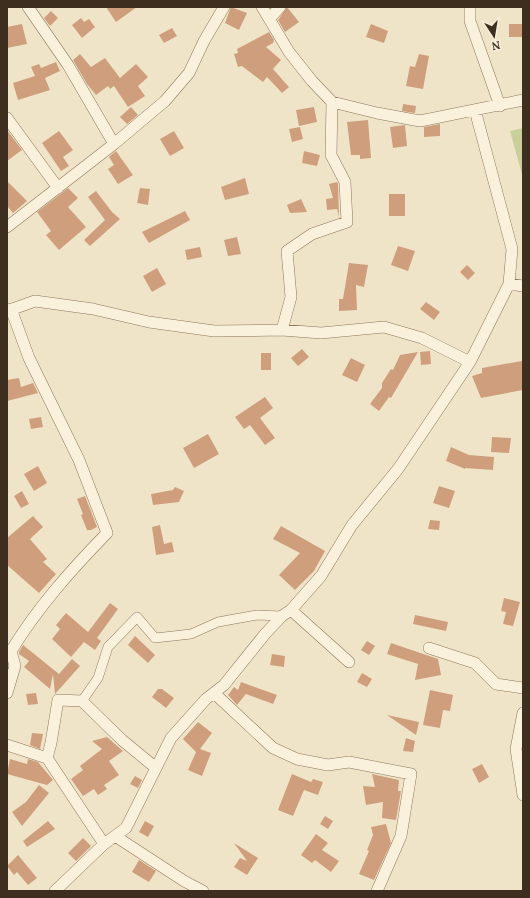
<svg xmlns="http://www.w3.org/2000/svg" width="530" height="898" font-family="'PT Serif',serif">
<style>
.green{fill:#c9cf9b}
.building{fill:#cf9f7d}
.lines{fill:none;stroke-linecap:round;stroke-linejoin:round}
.pedestrian-casing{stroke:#8d765c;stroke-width:10}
.minor-casing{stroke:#8d765c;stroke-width:12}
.pedestrian{stroke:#faf1dc;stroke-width:9}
.minor{stroke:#faf1dc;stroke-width:11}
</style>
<rect width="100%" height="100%" fill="#f0e4c8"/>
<path class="green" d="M523 128V178L510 131Z"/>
<path class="building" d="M106 7H137L116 22Z
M231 7 247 13 239 30 225 23Z
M287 7 299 22 285 32 278 20Z
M51 11 58 18 50 26 44 18Z
M81 18 84 22 89 19 95 27 82 38 72 25Z
M22 24 27 44 7 48V27Z
M371 24 388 31 384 43 366 37Z
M509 24H523V37H509Z
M172 28 177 36 164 43 159 35Z
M269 32 274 40 273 43 266 47 281 60 273 69 289 87 282 93 267 77 263 82 242 66 238 67 234 54 238 53 237 49Z
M80 54 91 67 105 58 120 78 136 64 148 77 138 86 145 96 128 107 114 86 110 89 108 86 96 95 87 84 73 60Z
M419 54 429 56 423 89 406 86 410 66 415 67Z
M56 62 60 71 45 78 50 90 18 100 13 83 35 76 31 67 39 64 41 68Z
M403 104 416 106 415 113 402 111Z
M131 107 138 115 127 124 120 117Z
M314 107 317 122 299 126 296 110Z
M368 120 371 158 360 159V155H351L347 122Z
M440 124V136L424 137V127Z
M405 125 407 146 393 148 390 127Z
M300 127 303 139 292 142 289 129Z
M7 130 22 150 7 161Z
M59 131 73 150 63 157 69 166 61 171 42 143Z
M174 131 184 148 170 156 160 139Z
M116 151 133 175 118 184 108 169 114 165 109 157Z
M304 151 320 155 317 166 302 163Z
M245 178 249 194 225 200 221 187Z
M7 181 27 201 13 213 7 206Z
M337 182 338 184 339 217 337 209 327 210 326 199 333 198 329 184Z
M68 188 78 198 68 207 86 227 59 250 46 235 51 231 37 212Z
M140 188 150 189 148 205 137 203Z
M96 191 112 212 120 219 90 246 84 240 105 220 88 197Z
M389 194H405V216H389Z
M301 199 307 212 290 213 287 205Z
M185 211 190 220 149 243 142 232Z
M237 237 241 254 228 256 224 240Z
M398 246 415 251 408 271 391 265Z
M200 247 202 257 187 260 185 250Z
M349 263 368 265 364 287 356 285 357 310 339 311V299H343Z
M467 265 475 273 468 280 460 272Z
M157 268 166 284 152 292 143 276Z
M426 302 440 312 434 320 420 309Z
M302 349 309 357 298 366 291 358Z
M430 351 431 364 421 365 420 352Z
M418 352 391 398 389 397 379 411 370 404 382 388V383L391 369 393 370 400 355Z
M261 353H271V370H261Z
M351 358 365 365 357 382 342 375Z
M522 361 523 390 481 398 472 376 482 373V368Z
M19 378 21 387 33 383 38 393 7 401V380Z
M265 397 273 408 260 418 275 438 265 445 250 425 244 429 235 417Z
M41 417 43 427 31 429 29 419Z
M208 434 219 454 194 468 183 448Z
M492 437 511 438 509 453 491 452Z
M451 447 469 455 494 457 493 470 465 468V469L446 461Z
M38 466 47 483 34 491 24 474Z
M439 486 455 491 449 508 433 503Z
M175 487 184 491 179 502 153 505 151 494 173 490Z
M22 491 29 504 21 508 14 496Z
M85 496 97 527 91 530H87L81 515 83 514 77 499Z
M33 516 43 527 30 539 47 559 43 562 56 574 39 593 7 565V538Z
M430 520 440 521 439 530 428 529Z
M160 525 164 544 172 542 174 552 156 555 152 527Z
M281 526 325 551 314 571 295 590 279 575 300 553 273 539Z
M504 598 520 602 513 626 503 624 506 612 501 611Z
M110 603 118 609 97 638 101 641 95 650 84 642 71 657 52 639 60 629 56 625 66 613 88 632Z
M415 615 448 622 446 631 413 624Z
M135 636 155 655 148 663 128 645Z
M367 641 375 646 369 655 361 650Z
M391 643 438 659 441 675 415 680 418 664 387 654Z
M23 645 59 674 72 659 80 666 55 694 53 674 50 689 24 667 29 661 19 654V652Z
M272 654 285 656 284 667 270 665Z
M362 673 372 679 367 687 357 682Z
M241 682 277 695 273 704 246 694 237 705 228 695 234 687 238 690Z
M158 689H162L174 698 166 708 152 697Z
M430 690 453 695 450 711 443 710 440 728 423 725Z
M36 693 38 704 28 705 26 694Z
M387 715 419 722 416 735Z
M198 722 212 733 200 749 211 753 202 776 188 770 196 752 183 739Z
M32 733 43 734 40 749 30 745Z
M107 737 123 751 109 761 119 775 104 785 107 789 98 795 94 789 83 796 71 779 83 770 80 766 102 749 92 741Z
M406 738 415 741 413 752 403 751Z
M10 759 27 764 28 759 38 762 53 780 47 785 7 774Z
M482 764 489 777 479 783 472 769Z
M292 774 311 782 313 779 323 782 318 795 304 790 293 816 278 810Z
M372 774 399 780 398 791H401L396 820 382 818 383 802 366 805 363 786 375 787Z
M135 776 142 780 138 788 130 784Z
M39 785 49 793 22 826 12 812 26 802Z
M325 816 333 821 328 829 320 824Z
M48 821 55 829 27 847 23 841Z
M145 821 154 826 148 837 139 832Z
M386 824 391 843 374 880 359 874 369 851 367 850 373 835 371 827Z
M316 834 328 843 322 850 339 861 331 872 315 860 312 863 301 855Z
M83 838 91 846 76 861 68 853Z
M234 843 258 858 247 875 234 867 240 858 247 861Z
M18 855 37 878 28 885 17 872 14 875 7 866Z
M139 860 156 871 149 882 132 872Z"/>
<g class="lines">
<g class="pedestrian-casing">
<path id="pedestrian" d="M82 701 98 678 108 647 137 617 155 638 191 634 218 622 257 615 282 616"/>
</g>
<g class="minor-casing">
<path id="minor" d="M28 7 68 65 114 144
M262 7 289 52 312 81 332 102 377 113 420 121 523 100
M470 7V21L500 106
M270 18 280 7
M7 118 58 188
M7 227 114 144 165 101 189 73 204 41 224 7
M509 284 523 286
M7 311 35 301 93 309 149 322 214 331 282 330 321 333 384 327 422 338 470 362
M282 330 291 297 287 251 312 234 347 222 345 182 331 155 332 102
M291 610 349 662
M429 648 475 663 496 684 523 688
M7 693 15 666 11 651C38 607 71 570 107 533L79 460 29 358 11 309
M214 693 273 748 297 759 328 765 349 762 411 774 401 836 377 891
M523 713 516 749 523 795
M7 745 47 758 104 844
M47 758 51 743 58 700 82 701 122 740 156 768
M115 836 184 881 203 891
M55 891 104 844 126 828 171 738 206 699 224 685 265 634 282 616 291 610 321 576 352 525 398 469 470 362 509 284 512 249 475 110"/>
</g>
<use href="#pedestrian" class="pedestrian"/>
<use href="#minor" class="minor"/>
</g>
<rect width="530" height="898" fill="none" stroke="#3d2e20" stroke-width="16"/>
<g transform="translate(494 36) rotate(168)" stroke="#f7eed8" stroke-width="3" paint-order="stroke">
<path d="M0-3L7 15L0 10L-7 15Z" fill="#3d2e20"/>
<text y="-6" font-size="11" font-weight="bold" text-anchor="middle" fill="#3d2e20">N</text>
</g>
</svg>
